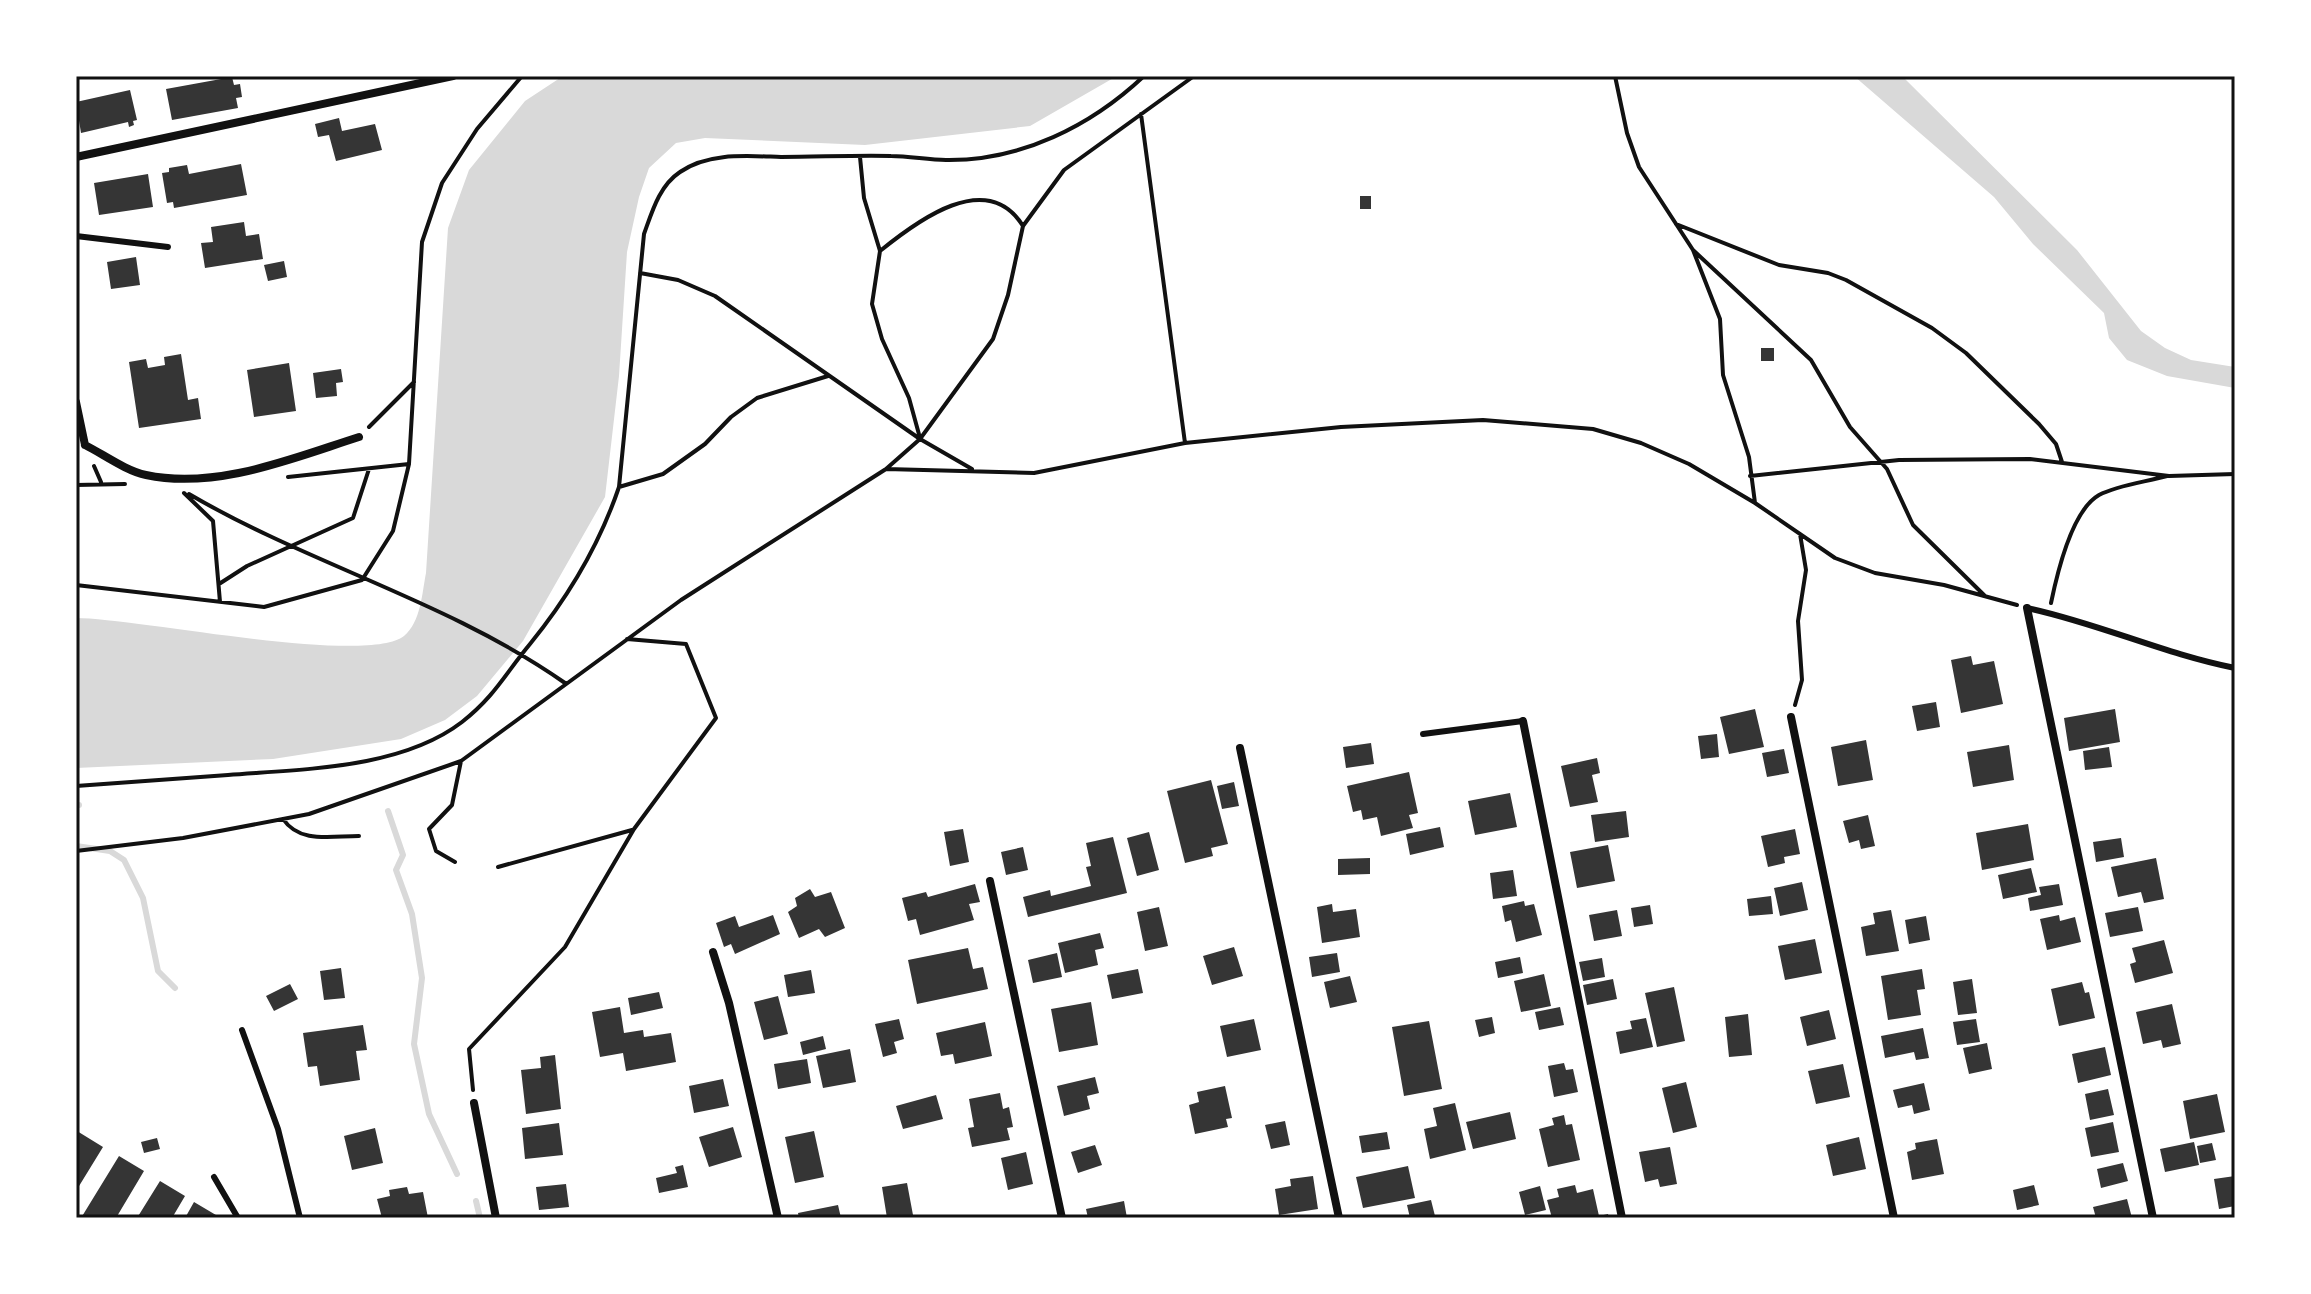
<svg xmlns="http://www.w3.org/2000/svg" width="2311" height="1294" font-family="'DM Sans',sans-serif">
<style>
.water{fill:#d9d9d9}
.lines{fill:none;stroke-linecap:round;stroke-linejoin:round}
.stream{stroke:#d9d9d9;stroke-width:6}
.building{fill:#353535}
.path{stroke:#111;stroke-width:4}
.service{stroke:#111;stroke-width:6}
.minor{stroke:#111;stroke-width:8}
.neatline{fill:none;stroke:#111;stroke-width:3}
</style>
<rect width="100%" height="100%" fill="#fff"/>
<path class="water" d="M563 76H1117L1030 126 865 145 705 138 676 143 649 168 639 197 627 252 619 376 605 497 523 641 477 696 445 720 401 739 273 759 76 768V618C136 618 366 666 404 636 421 622 422 593 426 573L448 228 469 170 525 101Z
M1854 76H1902L2077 250 2141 331 2165 348 2191 360 2235 367V388L2167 376 2127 360 2109 338 2104 313 2033 244 1994 197Z"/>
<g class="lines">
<path class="stream" d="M76 805H79
M388 811 403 855 396 870 412 914 422 978 414 1044 429 1114 457 1174
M76 846 110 851 124 860 143 898 158 971 175 988
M476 1201 480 1218"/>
</g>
<path class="building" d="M232 77 234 85 240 84 242 97 236 98 238 108 172 120 166 89Z
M130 90 137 120 133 121 134 125 129 127 128 122 81 133 76 102Z
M339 118 342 131 375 124 382 150 336 161 329 135 318 137 315 124Z
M241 164 247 195 174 208 173 202 167 203 162 173 169 172V168L187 165 189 174Z
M148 174 153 207 99 215 94 183Z
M1360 196H1371V209H1360Z
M244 222 246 236 259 234 263 259 205 268 201 243 213 242 211 227Z
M136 257 140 285 111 289 107 262Z
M284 261 287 277 268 281 264 265Z
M1761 348H1774V361H1761Z
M181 354 188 400 198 398 201 419 139 428 129 362 146 359 148 368 165 365 164 357Z
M289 363 296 411 254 417 247 370Z
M341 369 343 382 336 383 337 396 316 398 313 373Z
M1971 656 1973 665 1994 661 2003 704 1961 713 1951 660Z
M1936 702 1940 727 1917 731 1912 706Z
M1755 709 1764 747 1729 754 1720 717Z
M2115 709 2120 742 2069 751 2064 718Z
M1717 734 1719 757 1701 759 1698 736Z
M1866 740 1873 780 1838 786 1831 747Z
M1371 743 1374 764 1346 768 1343 747Z
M2009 745 2014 780 1973 787 1967 752Z
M2109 747 2112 767 2085 770 2083 751Z
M1784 749 1789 773 1767 777 1762 753Z
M1597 758 1600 773 1592 775 1598 802 1570 807 1561 766Z
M1409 772 1418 813 1409 815 1413 828 1381 836 1377 817 1363 820 1361 810 1353 812 1347 786Z
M1211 780 1228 844 1211 848 1213 856 1185 863 1167 791Z
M1234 782 1239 806 1222 809 1217 786Z
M1510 793 1517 827 1475 835 1468 801Z
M1626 811 1629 837 1595 842 1591 815Z
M1868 815 1875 846 1861 849 1859 840 1849 843 1843 821Z
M2028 824 2034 860 1982 870 1976 833Z
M1440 827 1444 847 1410 855 1406 834Z
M963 829 969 862 950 866 944 832Z
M1795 829 1800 854 1784 857 1785 863 1768 867 1761 836Z
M1149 832 1159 870 1137 876 1127 838Z
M1113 837 1127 893 1028 917 1023 897 1050 890 1051 896 1091 886 1086 867 1091 866 1086 843Z
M2121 838 2124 857 2096 862 2093 842Z
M1608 845 1615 881 1577 888 1570 852Z
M1023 847 1028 870 1006 875 1001 852Z
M1370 858V874L1338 875V859Z
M2156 858 2164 899 2144 903 2141 892 2118 897 2111 867Z
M2031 868 2037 892 2003 899 1998 875Z
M1513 870 1517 896 1493 899 1490 873Z
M1802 882 1808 910 1780 916 1774 888Z
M975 884 980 902 969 904 974 920 920 935 916 919 908 921 902 898 926 892 928 897Z
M2059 884 2063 905 2030 911 2028 898 2041 895 2039 887Z
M810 889 815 897 831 892 845 928 825 937 819 929 799 938 788 912 797 906 795 898Z
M1771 896 1773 914 1749 916 1747 899Z
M1524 901 1525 906 1534 904 1542 935 1516 942 1511 920 1505 922 1502 906Z
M1332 904 1333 912 1356 909 1360 937 1322 943 1317 907Z
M1650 905 1653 924 1634 927 1631 908Z
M1159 907 1168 946 1145 951 1137 912Z
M2138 907 2143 931 2110 937 2105 913Z
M1617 910 1622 936 1594 941 1589 915Z
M1891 910 1899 951 1866 956 1861 927 1875 924 1873 913Z
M773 915 780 934 735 954 731 944 724 947 716 923 735 916 739 927Z
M2059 915 2060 921 2075 917 2081 942 2047 950 2040 919Z
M1926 916 1930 940 1909 944 1905 920Z
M1100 933 1104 948 1095 950 1098 965 1065 973 1058 943Z
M1815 939 1822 973 1785 980 1778 946Z
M2164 940 2173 973 2135 983 2130 964 2136 962 2132 948Z
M1234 947 1243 976 1212 985 1203 956Z
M968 948 973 969 983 967 988 989 917 1004 908 960Z
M1057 953 1062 977 1033 983 1028 960Z
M1337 953 1340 972 1312 977 1309 957Z
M1520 957 1523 973 1498 978 1495 962Z
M1602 958 1605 977 1583 981 1579 962Z
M341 968 345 998 324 1000 320 971Z
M1138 969 1143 993 1112 999 1107 975Z
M1922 969 1925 989 1917 990 1921 1015 1888 1020 1881 976Z
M811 970 815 993 788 997 784 975Z
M1544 974 1551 1006 1521 1012 1514 981Z
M1350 976 1357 1002 1330 1008 1324 982Z
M1613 979 1617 999 1587 1005 1583 985Z
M1972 979 1977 1013 1958 1015 1953 982Z
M2082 982 2085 993 2089 992 2095 1018 2059 1026 2051 989Z
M290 984 298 999 274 1011 266 996Z
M1674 987 1685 1041 1657 1047 1645 993Z
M659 992 663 1008 631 1015 628 998Z
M778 996 788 1034 764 1040 754 1002Z
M1091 1002 1098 1045 1059 1052 1051 1009Z
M2172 1004 2181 1044 2163 1048 2161 1040 2143 1044 2136 1012Z
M620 1007 624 1033 643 1030 644 1037 671 1033 676 1062 626 1071 623 1053 600 1057 592 1012Z
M1560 1007 1564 1025 1539 1030 1535 1012Z
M1829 1010 1836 1039 1807 1046 1800 1017Z
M1748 1014 1752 1055 1729 1057 1725 1017Z
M1492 1017 1495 1033 1479 1037 1475 1020Z
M1646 1018 1653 1047 1620 1054 1616 1032 1632 1029 1630 1021Z
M899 1019 904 1039 894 1042 897 1053 883 1057 875 1024Z
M1254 1019 1261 1050 1227 1057 1220 1026Z
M1976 1019 1980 1042 1957 1045 1953 1022Z
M1429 1021 1442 1089 1404 1096 1392 1027Z
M985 1022 992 1056 955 1064 953 1054 941 1056 936 1033Z
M363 1025 367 1050 356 1051 360 1080 320 1086 317 1066 308 1067 303 1033Z
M1923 1028 1929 1058 1916 1060 1914 1052 1885 1058 1881 1036Z
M823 1036 826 1049 803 1055 800 1042Z
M1987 1043 1992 1069 1969 1074 1963 1048Z
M2105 1047 2111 1075 2078 1083 2072 1054Z
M850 1049 856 1082 823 1088 816 1056Z
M555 1055 561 1109 526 1114 521 1070 541 1068 540 1057Z
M807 1059 811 1083 778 1089 774 1064Z
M1564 1063 1566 1070 1573 1069 1578 1092 1554 1097 1548 1066Z
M1843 1064 1850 1097 1816 1104 1808 1071Z
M1095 1077 1099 1093 1087 1096 1090 1109 1064 1116 1057 1086Z
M723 1079 729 1106 694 1113 689 1086Z
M1686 1082 1697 1127 1673 1133 1662 1088Z
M1924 1083 1930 1110 1914 1114 1912 1105 1898 1108 1893 1090Z
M1225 1086 1232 1118 1226 1119 1228 1127 1195 1134 1189 1105 1199 1102 1197 1092Z
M2108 1089 2114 1115 2090 1120 2085 1094Z
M1000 1093 1003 1109 1009 1107 1013 1127 1007 1128 1010 1140 972 1147 968 1128 974 1127 969 1099Z
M2217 1094 2225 1132 2190 1139 2183 1101Z
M936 1095 943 1119 903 1129 896 1106Z
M1455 1103 1466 1150 1430 1159 1424 1129 1437 1126 1433 1108Z
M1510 1112 1516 1139 1473 1149 1466 1122Z
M1564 1115 1566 1125 1572 1124 1580 1160 1548 1167 1539 1129 1554 1125 1552 1118Z
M1285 1121 1290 1145 1271 1149 1265 1125Z
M2113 1122 2119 1152 2091 1157 2085 1128Z
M559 1123 563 1155 525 1159 522 1128Z
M733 1127 742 1157 709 1167 699 1137Z
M375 1128 383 1163 352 1170 344 1136Z
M77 1131 103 1147 76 1191V1133Z
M814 1131 824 1177 795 1183 785 1137Z
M1387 1132 1390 1149 1362 1153 1359 1136Z
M1859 1137 1866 1169 1833 1176 1826 1145Z
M157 1138 160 1149 144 1153 141 1142Z
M1937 1139 1944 1174 1912 1180 1907 1152 1916 1149 1915 1143Z
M2194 1142 2199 1165 2165 1172 2160 1149Z
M2212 1143 2216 1160 2200 1163 2197 1146Z
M1095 1145 1102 1165 1078 1173 1071 1152Z
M1670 1147 1677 1184 1660 1187 1658 1179 1645 1182 1639 1152Z
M1026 1152 1033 1184 1008 1190 1001 1158Z
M119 1156 144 1171 116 1218H81Z
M2123 1163 2128 1181 2101 1188 2097 1169Z
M683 1165 688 1187 659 1193 656 1178 677 1173 675 1167Z
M1408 1166 1415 1198 1363 1208 1356 1177Z
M1313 1176 1318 1209 1279 1215 1275 1189 1291 1186 1290 1179Z
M2235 1176V1206L2219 1209 2214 1179Z
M160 1181 185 1196 172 1218H137Z
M907 1183 913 1215 887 1218 882 1187Z
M566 1184 569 1207 539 1210 536 1187Z
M1575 1185 1577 1193 1593 1189 1599 1216 1608 1214 1609 1218H1552L1547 1200 1559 1197 1557 1189Z
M2034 1185 2039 1205 2017 1210 2013 1190Z
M1540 1186 1546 1210 1525 1215 1519 1192Z
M407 1187 409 1194 423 1192 428 1218H382L377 1199 390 1196 389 1190Z
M2127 1199 2132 1218H2096L2093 1207Z
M1431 1200 1435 1216 1410 1218 1407 1205Z
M1124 1201 1127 1218H1088L1086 1209Z
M194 1202 221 1218H185Z
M838 1205 841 1218H799L798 1213Z"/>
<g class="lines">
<path class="path" d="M1615 76 1627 133 1639 167 1693 250 1720 319 1723 375 1749 457 1755 503
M1141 114 1185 443
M860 157 864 198 880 251 872 304 882 339 909 398 920 438
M1676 224 1779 265 1828 273 1846 280 1932 328 1966 353 2039 424 2056 444 2062 462
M1693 250 1811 360 1850 427 1887 469 1913 525 1985 596
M880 251C917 221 987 168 1023 226
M640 273 678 280 715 296 920 439 972 469
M369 427 414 382
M94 466 101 482
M886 469 1034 473 1185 443 1341 427 1483 420 1593 429 1641 443 1689 464 1755 503 1835 558 1875 573 1944 585 2017 605
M1750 476 1899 460 2030 459 2169 476 2235 474
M288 477 409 464
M76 485 125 484
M619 487 663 474 705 444 731 417 757 398 828 376
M184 493 213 521 220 602
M189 494C310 565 450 602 565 683
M219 584 247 566 353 518 369 469
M76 585 264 607 362 580 393 531 409 464 422 242 442 183 477 129 522 76
M2051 603C2057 574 2071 511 2099 495 2118 485 2146 482 2167 476
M1795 705 1802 680 1798 621 1806 570 1800 534
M76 786C127 782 177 779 228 775 302 769 401 769 462 722 495 696 505 674 530 644 569 596 599 546 619 487L644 234C652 212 659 186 680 172 708 152 748 156 781 157 818 157 855 155 891 156 910 156 928 160 946 160 1021 161 1091 126 1144 76
M283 819C300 844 331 836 359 836
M76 851 183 838 309 814 461 761 681 600 886 469 920 439 993 339 1008 295 1023 226 1064 170 1194 76
M455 862 436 851 429 829 452 805 461 761
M498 867 632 830
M473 1090 469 1049 565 947 634 829 716 718 686 644 627 639"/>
<path class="service" d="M76 236 168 247
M2027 608C2098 623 2164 654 2235 668
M1423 734 1523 721
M242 1030 278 1129 300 1218
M214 1177 238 1218"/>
<path class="minor" d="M76 157 453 76
M76 402 85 445
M85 445C103 454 126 471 146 475 217 490 293 458 359 437
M2027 608 2153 1218
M1791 717 1894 1218
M1523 721 1622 1218
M1240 748 1339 1218
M990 881 1062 1218
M713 952 729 1003 778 1218
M474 1103 496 1218"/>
</g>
<rect width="2311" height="1294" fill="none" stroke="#ffffff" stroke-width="156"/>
<rect x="78" y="78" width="2155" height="1138" class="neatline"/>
</svg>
